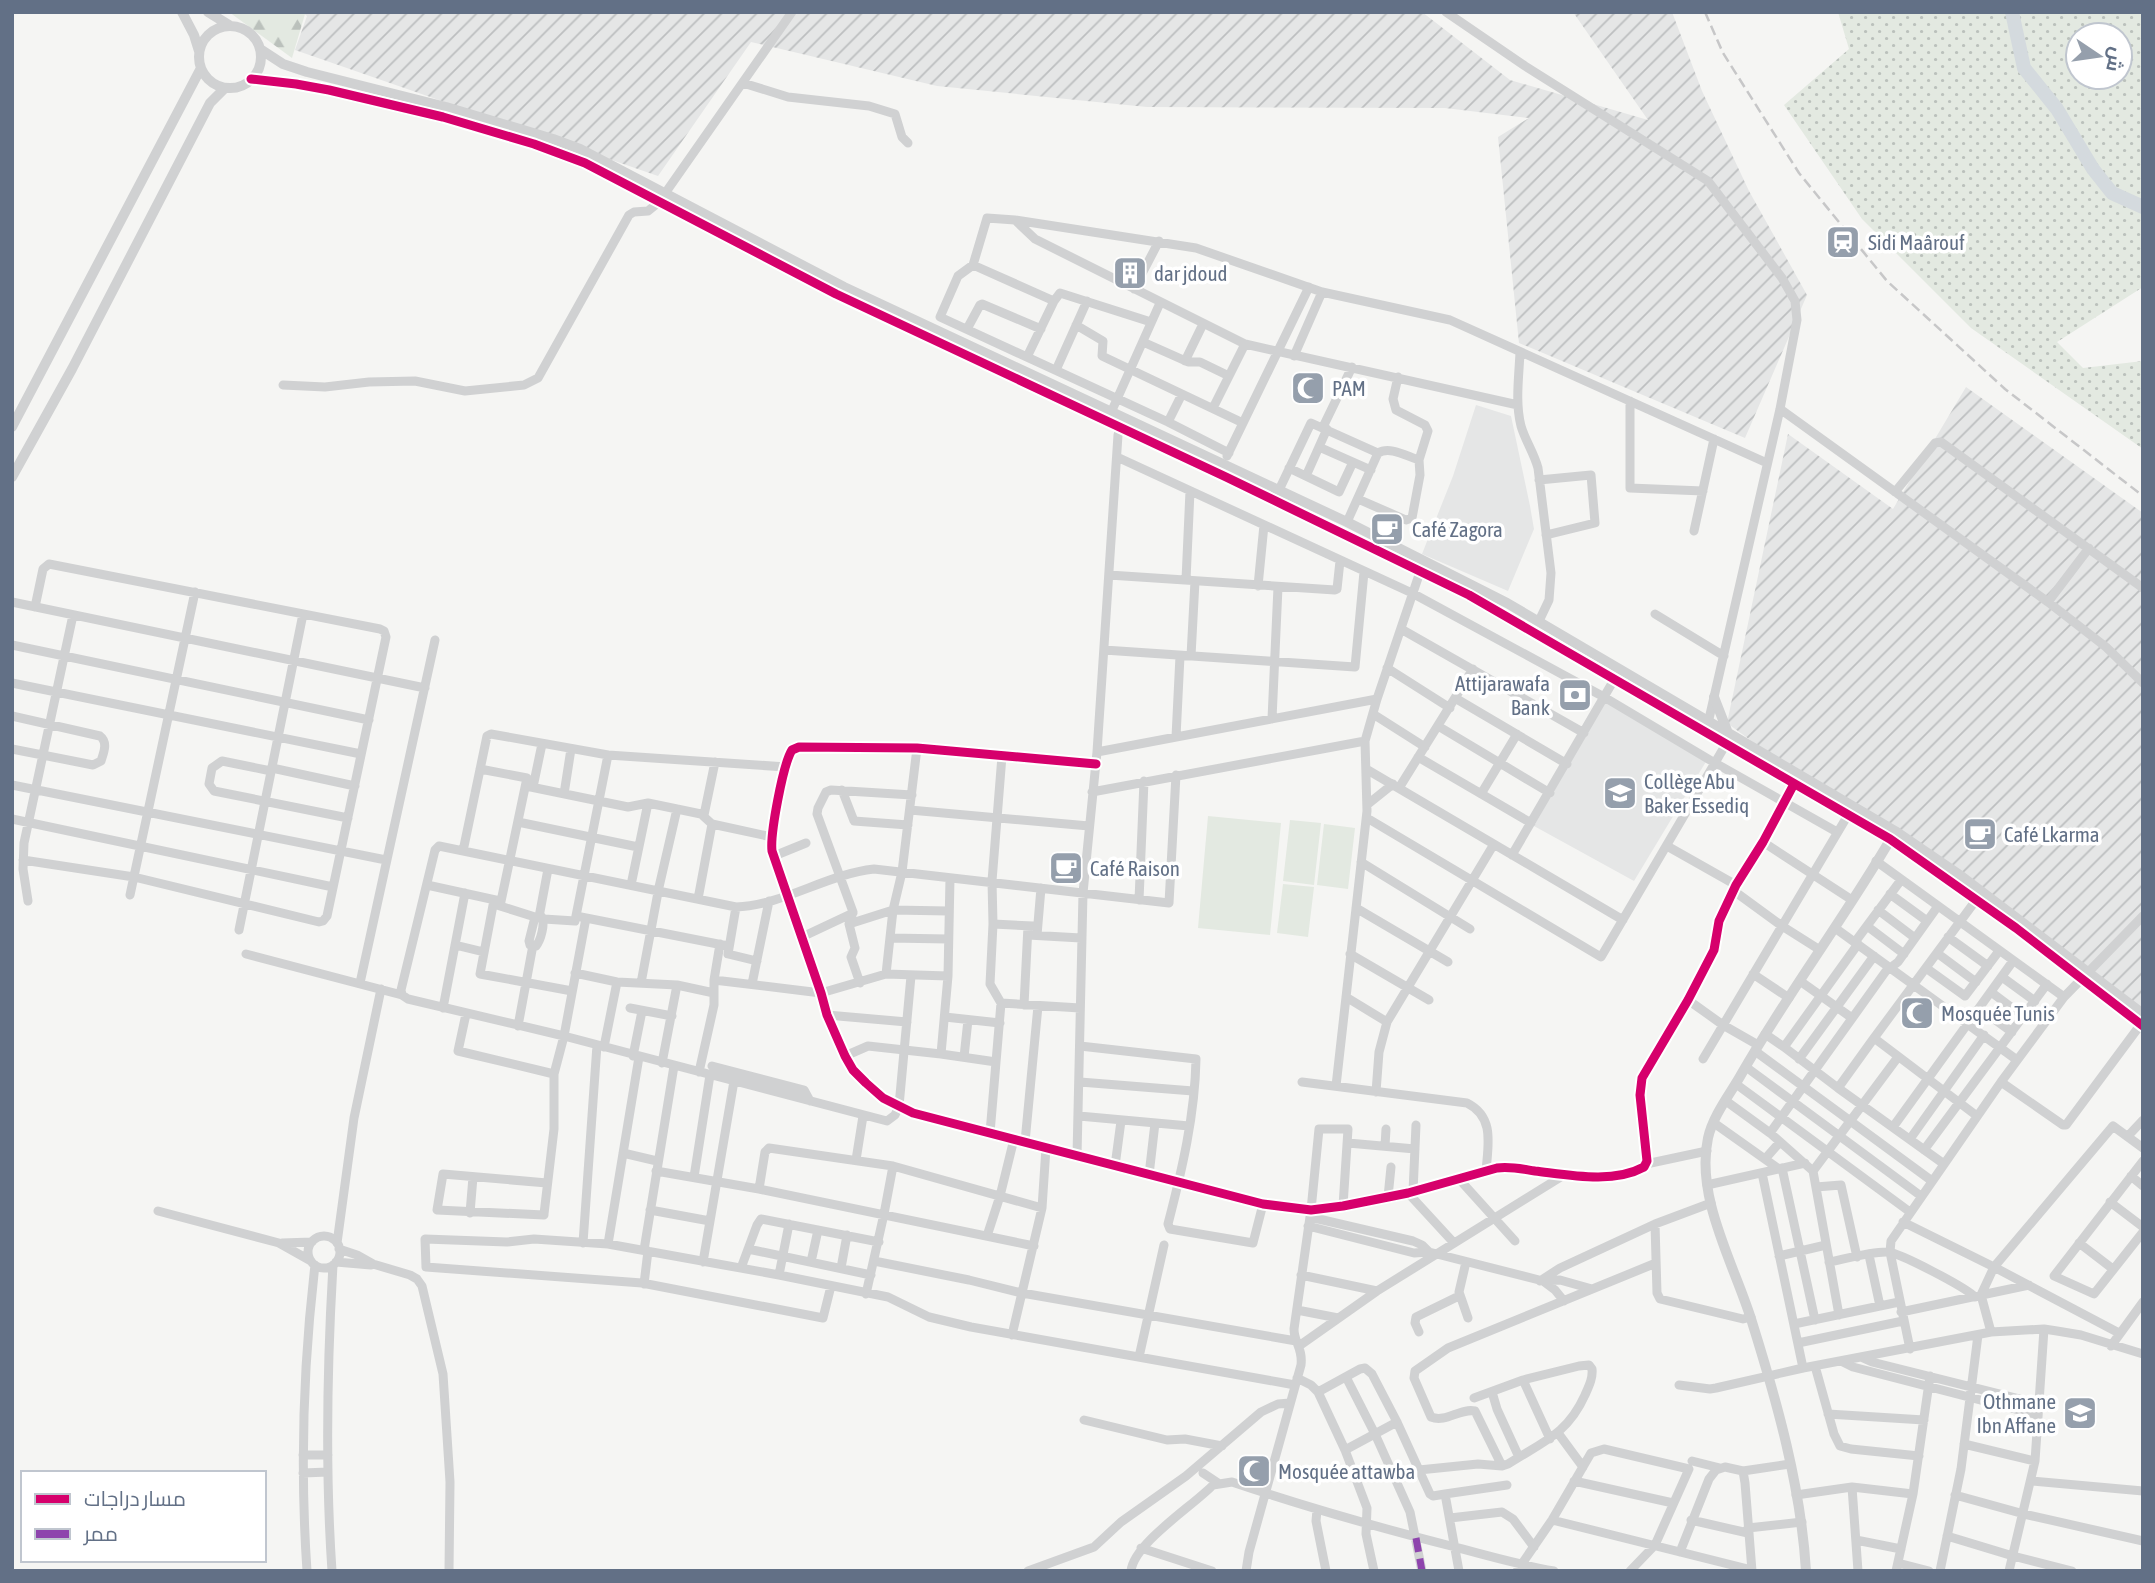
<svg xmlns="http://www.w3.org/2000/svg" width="2155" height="1583" font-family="'Asap Condensed',Cairo,sans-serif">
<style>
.built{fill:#e5e6e6}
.industrial{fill:url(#industrial-furrows)}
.grass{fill:url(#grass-dots);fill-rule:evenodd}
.forest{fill:url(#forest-firs)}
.pitch{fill:#e3e9e1}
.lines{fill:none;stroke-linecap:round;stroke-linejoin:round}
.river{stroke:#d4dade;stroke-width:14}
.minor{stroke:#d0d1d2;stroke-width:9}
.tertiary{stroke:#d0d1d2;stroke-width:10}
.rail{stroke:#c7c7c8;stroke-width:2.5;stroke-dasharray:10 5;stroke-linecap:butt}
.quiet{stroke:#8e44ad;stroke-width:7;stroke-dasharray:14 7;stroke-linecap:butt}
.cycleway-casing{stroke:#fff;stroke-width:13}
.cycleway{stroke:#d6006c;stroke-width:9}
.labels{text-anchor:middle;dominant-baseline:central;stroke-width:7;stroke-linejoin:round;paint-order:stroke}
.poi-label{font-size:21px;fill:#627086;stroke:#fff;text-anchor:start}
</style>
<defs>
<pattern id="industrial-furrows" width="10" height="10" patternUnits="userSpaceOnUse" patternTransform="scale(1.75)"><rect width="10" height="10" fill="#e5e6e6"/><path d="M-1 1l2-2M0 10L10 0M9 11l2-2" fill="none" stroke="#bdbfc0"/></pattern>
<pattern id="grass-dots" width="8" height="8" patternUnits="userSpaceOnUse" patternTransform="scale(1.75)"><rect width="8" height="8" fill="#e3e9e1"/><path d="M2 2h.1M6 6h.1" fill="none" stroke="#bbc1bc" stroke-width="1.8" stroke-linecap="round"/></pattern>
<pattern id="forest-firs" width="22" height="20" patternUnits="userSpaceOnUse" patternTransform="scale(1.75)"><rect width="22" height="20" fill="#e3e9e1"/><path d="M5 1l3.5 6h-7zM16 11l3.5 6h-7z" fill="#bbc1bc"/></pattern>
</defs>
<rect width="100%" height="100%" fill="#f5f5f3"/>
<path class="built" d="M1476 405 1511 416 1530 506 1534 529 1508 591 1422 554 1453 476Z
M1605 701 1707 760 1634 881 1534 826Z"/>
<path class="industrial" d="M302 12H1422L1510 80 1648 120 1573 12H1672L1702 91 1749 191 1807 295 1745 438 1519 343 1498 137 1529 118 1445 108 1147 107 937 86 751 42 658 176 295 50 307 16Z
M1966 387 2143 513V1027L1727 723 1788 434 1893 509Z"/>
<path class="grass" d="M1838 12H2143V287L2057 342 2083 368 2143 361V449L1971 328 1862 219 1784 105 1849 49ZM2078 35H2120V77H2078Z"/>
<path class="forest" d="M229 12H301L305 14 292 58Z"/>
<path class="pitch" d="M1208 816 1281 823 1270 935 1198 928Z
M1290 820 1321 823 1314 885 1283 881Z
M1324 824 1355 828 1348 889 1317 885Z
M1283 884 1314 887 1308 937 1277 933Z"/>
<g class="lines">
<path class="river" d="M2012 12 2024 68 2057 109 2093 169 2112 193 2143 207"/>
<path class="minor" d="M1446 12 1525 66 1708 181 1782 278 1795 301 1797 320 1780 409 1706 732
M743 83 788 97 869 106 895 114 902 137 908 143
M1015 220 1035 239 1245 344 1518 405
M973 265 1054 301 1060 293 1151 322
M1134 289 1159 241
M1076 325 1103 341 1102 356 1243 423
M967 329 980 305 982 304 1041 329
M1143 342 1188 362H1200L1229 376
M1520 352C1519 377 1515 402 1521 426 1525 440 1534 453 1538 468L1551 573 1549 600 1539 621
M1294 356 1322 292
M1027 357 1054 301
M1185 361 1203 324
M1056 370 1087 301
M283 385 325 387 369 382 415 381 465 391 524 385 538 378 629 215 634 212 648 211 659 202 792 12
M1630 401V488L1703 491
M1213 408 1245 344
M1780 409 2048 602 2106 647 2143 683
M1109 417 1160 303
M1168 422 1182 394
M1323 427 1352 367
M1319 447 1371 470
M1229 453 1168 422 940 317 958 276 973 265 987 218 1015 220 1196 248 1322 292 1450 320 1767 463
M1227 456 1309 287
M1117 457 1412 593 1604 697 1715 763 1837 832
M1289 468 1339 492 1353 462
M1306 476 1327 429
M1539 480 1591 475 1595 523 1546 535
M1279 490 1311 423 1378 453C1390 446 1406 456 1419 460
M1895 492 1935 443 1941 442 2143 588
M1358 499 1406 520 1412 518 1420 475 1419 460 1428 431 1425 425 1396 410 1393 399 1398 377
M1347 522 1378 453
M1694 531 1714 439
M1109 575 1335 590 1337 589 1340 561
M1186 580 1190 491
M1258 586 1264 525
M12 602 425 688
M2048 602 2089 548
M1655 614 1724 656
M1401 629 1584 733
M12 645 369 720
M1104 650 1355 667 1364 572
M1191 656 1195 581
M1387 668 1450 708
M12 683 361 754
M1455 698 1567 764
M1373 714 1425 747
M12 716 100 736C108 742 104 752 101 761L93 765 12 749
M1272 719 1278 587
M1438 726 1550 793
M1176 737 1180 656
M1097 752 1377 699
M1002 756 992 881 993 924 990 984 1001 1003 1080 1008
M1418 757 1531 823
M1096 764 917 748 799 747 792 750C783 764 770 834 772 851L821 993 827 1015 845 1056 853 1070 866 1083 883 1098 913 1113 1263 1204 1311 1210 1343 1206 1408 1193 1497 1168C1510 1166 1522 1169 1535 1171 1569 1175 1613 1184 1644 1167L1647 1161 1640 1095 1642 1078 1688 1000 1714 950 1719 921 1736 885 1763 842 1794 784
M272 768 355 786
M480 769 527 778 500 906 535 917
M1366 769 1623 920
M271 771 222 761 212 768 209 784 214 791 219 792 348 818
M12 785 386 860
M526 786 628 807 648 803 677 809 701 814 712 824 772 837
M533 787 542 744
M1399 788 1473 669
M842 790 854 821 908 825
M1092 792 1365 741
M564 794 571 749
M1481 794 1517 734
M1368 804 1393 784
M910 810 1089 826
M704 815 715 762
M1367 818 1601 957 1726 744
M12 819 333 887
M518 822 638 847
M1763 842 1852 900
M1667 846 1736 885
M463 851 487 736 491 734 608 755 786 767
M1512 855 1615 678
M774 856 806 843
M23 860 134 877 319 922 323 921 327 916 386 637 384 631 380 629 49 564 43 569 35 607
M1876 861 2064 997
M1361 862 1470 929
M427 885 500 901
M631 885 648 803
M1734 891 1782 926 1820 950
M1890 894 1927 921
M130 895 195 592
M698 899 712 824
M494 900 480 974 572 991
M1139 900 1144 781
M28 901 23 869 24 843 73 615
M736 907 728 954 757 961
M1356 908 1448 962
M1878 910 1915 938
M581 917 728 946
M544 919 575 921 608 755
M849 924 893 910 948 911
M993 924 1033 926
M1867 926 1904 954
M1835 928 2017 1060
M239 930 303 614
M1028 935 1081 938
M1037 935 1041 888
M802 937 853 913
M1948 937 1988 966
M890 938 948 939
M1855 942 1901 880
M1858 944 1784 1047 1838 1088 1874 1038
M455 945 484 952
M533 945H530L529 941 535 917H539
M1937 953 1976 982
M246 954 402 995
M1350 954 1429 1000
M1926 968 1965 996 1999 951
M575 973 617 982 677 985 714 993
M886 974 893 910 902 872 917 748
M1753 974 1789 998
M911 976 899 1106 895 1115 887 1121 564 1036 408 999 402 995 401 990 435 850 439 846 736 907C784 905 827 874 874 869L1169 903 1176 775
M2002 977 2035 1001
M714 980 821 993 886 974 948 976
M1800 981 1852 1018
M360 983 435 640
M641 983 659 887 677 809
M860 983 851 957 855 948 849 924 853 912 817 814 818 808 826 792 831 790 912 795
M752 984 769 901
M1991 992 2023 1016
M1346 997 1387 1022
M1688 1000 1723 1025 1758 1045
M1024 1005 1028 926
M443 1008 465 893
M630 1008 672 1016
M1979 1008 2012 1032
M466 1014 458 1051 554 1074
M827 1015 907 1022
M945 1017 1000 1023
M518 1026 533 945 536 946C541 940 545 924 542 917H539L548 869
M1765 1034 1784 1047
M1080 1046 1196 1059C1195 1115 1182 1170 1168 1224L1170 1229 1253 1243 1263 1204
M604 1047 617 982
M1755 1051 1932 1181
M941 1054 948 976 950 878
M633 1056 642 1011
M845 1056 868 1046 941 1054 996 1062
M964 1057 968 1020
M1703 1059 1848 815
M1799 1059 1874 956
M662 1063 677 985
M712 1066 804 1090 810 1101
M1746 1067 1921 1196
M699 1072 714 1005V980L720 944
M1080 1082 1193 1091
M1302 1082 1467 1103C1495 1117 1488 1145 1486 1171
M2001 1082 2063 1125H2066L2141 1024
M1736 1084 1910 1212
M1336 1086 1367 811 1365 741 1377 699 1422 566
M1838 1088 1944 1164
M1376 1092 1379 1052 1387 1022 1494 844
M1726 1101 1770 1133 1813 1171 1839 1315
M1079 1116 1189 1126
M1977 1116 1874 1038 1979 896
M1714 1123 1779 1169
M1893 1127 2013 961
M990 1133 1001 1003
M1770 1133 1886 971 1898 962 1938 906
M2128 1136 2143 1120
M1910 1139 1984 1035
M1025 1142 1038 1006
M1348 1143 1415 1149
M1385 1146 1386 1129
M1924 1150 2047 984
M623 1153 657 1161
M1077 1156 1083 893 1097 752 1118 435 1122 422
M1765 1159 1780 1142
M856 1160 863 1116
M2143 1161 2054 1276 2094 1294 2143 1232
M1646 1164 1707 1151
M1115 1166 1121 1121
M1782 1168 1815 1320
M656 1171 759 1189 1034 1246
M1813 1171 1898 1057
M1762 1173 1803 1368
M1149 1175 1155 1123
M2131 1176 2143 1186
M694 1177 710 1075
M1459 1179 1515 1241
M547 1183 443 1174 437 1210 544 1215V1214L554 1129V1074L564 1036 586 918
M1707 1185 1805 1163
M1816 1187 1841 1185 1857 1257
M759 1189 765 1152 769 1148 893 1166 1042 1208
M1413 1192 1416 1125
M1408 1193 1454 1243
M1388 1197 1391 1167
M2110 1202 2143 1227
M650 1210 710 1221
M158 1211 279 1243 311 1261
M470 1213 473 1177
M1310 1217 1413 1241 1422 1245 1429 1252
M1903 1222 1994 1267 2119 1333
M1655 1224 1657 1293 1660 1299 1743 1319 1751 1317
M1308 1226 1414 1253 1429 1252 1543 1281 1555 1290 1564 1301
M987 1236 1000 1196 1014 1139
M308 1252a16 16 0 1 1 32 0a16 16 0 1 1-32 0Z
M282 1243 312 1242
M337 1243 354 1118 381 989
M583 1243 597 1045
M2079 1243 2113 1269
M608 1244 639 1057
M339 1249 357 1255 373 1264 410 1275 417 1279 422 1286 443 1374 450 1482 449 1571
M748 1249 871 1275
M644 1250 674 1066
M1869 1255 1880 1306
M1779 1256 1826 1245
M874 1261 969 1280 1022 1293 1296 1341
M336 1262 371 1265
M703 1262 734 1081
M811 1262 818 1230
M1466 1262 1459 1292 1468 1318
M1829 1262C1844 1259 1874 1251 1888 1252 1900 1253 1965 1287 1975 1297
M741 1268 757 1225 761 1219 879 1242
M841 1268 847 1235
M779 1275 789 1224
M1301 1275 1377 1291
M1540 1281 1560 1268 1655 1224 1711 1203
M1543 1281 1560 1280 1592 1289
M644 1284 648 1251
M831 1286 823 1318 642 1283 426 1267 425 1239 507 1242 534 1239 608 1244 779 1275 888 1297 929 1317 971 1327 1295 1385
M866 1294 884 1214 893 1166
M1297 1310 1338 1318
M1901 1312 2029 1285
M1794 1324 1899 1302
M1419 1332 1415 1323 1416 1317 1459 1296
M1991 1332 1981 1295 1994 1267 2113 1126 2143 1148
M1012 1335 1042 1208 1046 1148
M1798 1343 1903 1321
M1299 1346 1377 1291 1564 1175
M2111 1346 2143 1302
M1910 1349 1890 1252 1891 1241 2001 1082 2064 997 2143 916
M1139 1357 1164 1245
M1863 1358 1872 1362 2039 1404
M1841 1361 1853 1367 2038 1415
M1815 1366 1834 1434 1840 1446 1851 1449 1919 1456
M1346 1377 1375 1434 1410 1512 1422 1571
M1297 1378 1311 1385 1318 1392 1345 1450 1367 1508 1366 1534 1374 1571
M1523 1380 1550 1439
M1679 1385 1710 1389 1716 1388 1803 1368 1991 1332 2044 1329 2057 1331 2081 1335 2143 1354
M1318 1392 1360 1369 1365 1368 1372 1374 1397 1422 1430 1494 1433 1496 1445 1494 1459 1571
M1492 1392 1497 1409 1519 1457
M1828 1414 1924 1420
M1084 1420 1167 1440 1185 1439 1222 1446
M1558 1433 1583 1467
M1964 1444 2035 1461
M1345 1450 1397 1422
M303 1455H328
M1692 1461 1720 1468
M1502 1466 1475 1411C1460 1408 1446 1423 1431 1417L1414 1378 1415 1371 1448 1348 1656 1263
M1419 1470 1478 1464 1502 1466 1508 1464C1542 1442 1567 1435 1585 1395 1589 1386 1593 1378 1592 1369L1589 1365 1579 1366 1523 1380 1474 1398
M1743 1471 1745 1483 1752 1571
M303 1473 328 1472
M1203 1473 1218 1483
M1574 1481 1673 1503
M2031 1481 2143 1491
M1852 1487 1858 1571
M1445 1494 1507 1485
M1796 1495 1852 1487 1913 1494
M1955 1495 2024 1514 2143 1541
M1317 1510 1316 1521 1326 1571
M1450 1518 1502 1512 1513 1519 1534 1547
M1552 1520 1752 1570
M1691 1520 1748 1533
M1748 1528 1802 1522
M1947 1536 2013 1556 2072 1571
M1856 1540 1901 1549
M1141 1548 1212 1571
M1680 1552 1709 1479 1716 1470 1725 1467 1743 1471 1790 1464
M1898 1563 1929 1571
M307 1571C300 1468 303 1367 315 1265
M332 1571C325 1469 327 1367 333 1265
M1028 1571 1094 1547 1121 1522 1186 1476 1261 1412 1278 1404 1290 1403
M1131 1571C1134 1543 1193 1506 1213 1485L1232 1482C1306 1507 1380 1528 1455 1547 1488 1556 1520 1565 1554 1571
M1246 1571 1249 1552 1301 1365C1303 1348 1294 1343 1294 1329L1311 1210 1319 1129H1348L1343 1206
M1517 1571 1552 1520 1591 1453 1604 1449 1689 1469 1655 1545 1630 1571
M1896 1571 1913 1494 1930 1376
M1940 1571 1961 1469 1978 1335
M2009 1571 2035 1461 2044 1329"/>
<path class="tertiary" d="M182 12 194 35 199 51
M208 12 229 25
M199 57a31 31 0 1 1 62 0a31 31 0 1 1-62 0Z
M260 49 283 64 307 72 446 107 553 139 580 149 844 287 1347 522 1507 603 1895 831 1961 876 2143 1014
M251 79 296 84 329 90 443 117 534 144 585 163 836 294 1226 477 1469 595 1890 839 2016 928 2143 1026
M12 427 201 68
M12 477 72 369 210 103 225 88
M1714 697 1728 733
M1806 1571C1801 1487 1777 1402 1752 1322 1735 1266 1695 1198 1708 1138 1713 1115 1731 1093 1742 1073 1789 991 1846 916 1893 835"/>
<path class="rail" d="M1705 12 1723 53 1799 173 1887 281 2005 389 2143 496"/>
<path class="quiet" d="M1416 1538 1422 1571"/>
<g class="cycleway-casing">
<path id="cycleway" d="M251 79 296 84 329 90 443 117 534 144 585 163 836 294 1226 477 1469 595 1890 839 2016 928 2143 1026
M1096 764 917 748 799 747 792 750C783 764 770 834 772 851L821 993 827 1015 845 1056 853 1070 866 1083 883 1098 913 1113 1263 1204 1311 1210 1343 1206 1408 1193 1497 1168C1510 1166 1522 1169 1535 1171 1569 1175 1613 1184 1644 1167L1647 1161 1640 1095 1642 1078 1688 1000 1714 950 1719 921 1736 885 1763 842 1794 784"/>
</g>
<use href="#cycleway" class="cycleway"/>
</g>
<defs>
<g id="station-square" transform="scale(1.75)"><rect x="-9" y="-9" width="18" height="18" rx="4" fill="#959fac" stroke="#fff"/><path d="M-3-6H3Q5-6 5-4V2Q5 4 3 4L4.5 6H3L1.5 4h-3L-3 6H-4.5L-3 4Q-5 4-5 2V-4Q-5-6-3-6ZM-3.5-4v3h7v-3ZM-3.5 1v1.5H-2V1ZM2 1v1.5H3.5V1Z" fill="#fff"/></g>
<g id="building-square" transform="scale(1.75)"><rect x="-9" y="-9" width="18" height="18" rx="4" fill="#959fac" stroke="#fff"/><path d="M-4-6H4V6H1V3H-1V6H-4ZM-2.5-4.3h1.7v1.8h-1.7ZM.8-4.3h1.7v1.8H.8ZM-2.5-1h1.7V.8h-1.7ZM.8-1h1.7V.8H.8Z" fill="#fff"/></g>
<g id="mosque-square" transform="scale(1.75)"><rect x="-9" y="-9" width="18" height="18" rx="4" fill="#959fac" stroke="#fff"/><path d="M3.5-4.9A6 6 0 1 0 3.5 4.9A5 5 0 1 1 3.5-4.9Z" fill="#fff"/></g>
<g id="cafe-square" transform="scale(1.75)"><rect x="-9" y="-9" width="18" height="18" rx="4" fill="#959fac" stroke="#fff"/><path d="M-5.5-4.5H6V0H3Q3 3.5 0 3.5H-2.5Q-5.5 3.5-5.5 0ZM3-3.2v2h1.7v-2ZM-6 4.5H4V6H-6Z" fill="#fff"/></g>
<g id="bank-square" transform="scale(1.75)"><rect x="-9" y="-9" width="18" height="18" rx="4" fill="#959fac" stroke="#fff"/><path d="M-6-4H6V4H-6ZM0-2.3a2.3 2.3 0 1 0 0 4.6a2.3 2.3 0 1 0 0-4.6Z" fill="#fff"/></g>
<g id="school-square" transform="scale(1.75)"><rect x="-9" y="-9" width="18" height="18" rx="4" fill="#959fac" stroke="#fff"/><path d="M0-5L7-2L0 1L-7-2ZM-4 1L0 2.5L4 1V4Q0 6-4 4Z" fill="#fff"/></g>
</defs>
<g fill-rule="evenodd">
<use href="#station-square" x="1843" y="242"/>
<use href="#building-square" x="1130" y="273"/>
<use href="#mosque-square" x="1308" y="388"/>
<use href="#cafe-square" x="1387" y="529"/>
<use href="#bank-square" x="1575" y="695"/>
<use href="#school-square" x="1620" y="793"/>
<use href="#cafe-square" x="1980" y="834"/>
<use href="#cafe-square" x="1066" y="868"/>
<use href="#mosque-square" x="1917" y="1013"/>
<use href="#school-square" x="2080" y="1413"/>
<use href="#mosque-square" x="1254" y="1471"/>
</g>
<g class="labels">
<g class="poi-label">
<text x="1868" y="242">Sidi Maârouf</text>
<text x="1154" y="273">dar jdoud</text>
<text x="1332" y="388">PAM</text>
<text x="1412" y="529">Café Zagora</text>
<text x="1550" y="683" text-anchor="end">Attijarawafa<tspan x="1550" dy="24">Bank</tspan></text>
<text x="1644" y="781">Collège Abu<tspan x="1644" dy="24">Baker Essediq</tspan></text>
<text x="2004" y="834">Café Lkarma</text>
<text x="1090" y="868">Café Raison</text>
<text x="1941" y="1013">Mosquée Tunis</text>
<text x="2056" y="1401" text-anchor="end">Othmane<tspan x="2056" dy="24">Ibn Affane</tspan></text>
<text x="1278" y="1471">Mosquée attawba</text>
</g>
</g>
<rect width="2155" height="1583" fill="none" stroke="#627086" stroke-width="28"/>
<rect x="21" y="1471" width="245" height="91" fill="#ffffff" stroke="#c0c6cf" stroke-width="2"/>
<rect x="35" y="1494" width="35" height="10" fill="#d6006c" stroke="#c0c6cf" stroke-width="2"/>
<text x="84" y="1506" font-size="21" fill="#627086">مسار دراجات</text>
<rect x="35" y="1529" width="35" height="10" fill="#8e44ad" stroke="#c0c6cf" stroke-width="2"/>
<text x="84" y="1541" font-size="21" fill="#627086">ممر</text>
<g transform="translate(2099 56) rotate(103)"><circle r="33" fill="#ffffff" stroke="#c0c6cf" stroke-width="2"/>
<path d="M0-5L12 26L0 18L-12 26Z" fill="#959fac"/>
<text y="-10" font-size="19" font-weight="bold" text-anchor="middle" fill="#627086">ش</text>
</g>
</svg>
